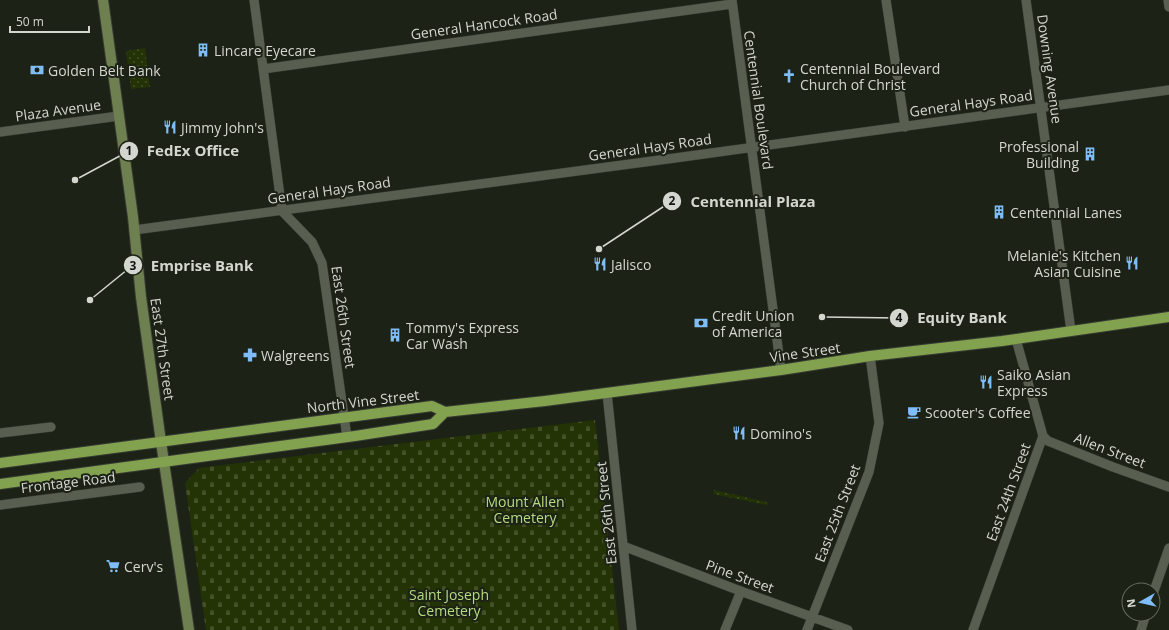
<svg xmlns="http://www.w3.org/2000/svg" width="1169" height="630" font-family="'Open Sans',sans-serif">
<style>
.grass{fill:url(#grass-dots)}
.cemetery{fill:url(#cemetery-stones)}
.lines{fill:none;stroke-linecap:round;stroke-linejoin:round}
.minor-casing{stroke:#383c34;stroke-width:10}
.secondary-casing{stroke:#383c34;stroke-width:12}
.primary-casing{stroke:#383c34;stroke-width:12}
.minor{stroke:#585e50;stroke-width:9}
.secondary{stroke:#6e8050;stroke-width:10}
.primary{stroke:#83a24f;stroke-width:10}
.labels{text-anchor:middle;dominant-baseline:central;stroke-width:4;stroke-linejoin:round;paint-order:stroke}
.street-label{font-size:14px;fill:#d4d7cf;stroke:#1c2215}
.poi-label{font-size:14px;fill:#d4d7cf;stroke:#1c2215;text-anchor:start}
.park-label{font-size:14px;fill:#b5db7f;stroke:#1c2215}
.leader{fill:none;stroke:#d4d7cf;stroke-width:1.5}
.callout-dot{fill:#d4d7cf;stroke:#1c2215;stroke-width:1.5}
.mark-label{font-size:12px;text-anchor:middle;font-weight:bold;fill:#111}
.callout-label{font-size:15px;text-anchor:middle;font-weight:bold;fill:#d4d7cf;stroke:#1c2215;stroke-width:4;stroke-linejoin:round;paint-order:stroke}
</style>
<defs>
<pattern id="grass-dots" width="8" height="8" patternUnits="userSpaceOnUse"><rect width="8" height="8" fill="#243305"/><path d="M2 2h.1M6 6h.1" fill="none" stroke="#435028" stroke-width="1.8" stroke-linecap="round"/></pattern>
<pattern id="cemetery-stones" width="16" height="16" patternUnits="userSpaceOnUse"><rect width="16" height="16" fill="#243305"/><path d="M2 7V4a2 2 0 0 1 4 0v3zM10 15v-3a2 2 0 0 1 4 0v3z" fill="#435028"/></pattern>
</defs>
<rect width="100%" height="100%" fill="#1c2215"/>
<path class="grass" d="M145 48 150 87 131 89 126 51Z
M714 490 766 502 768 503 767 505 713 494Z"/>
<path class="cemetery" d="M595 420 619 630H206L185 483 199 468Z"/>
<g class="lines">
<g class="minor-casing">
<path id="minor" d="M254 0 282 211 312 242 322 263 347 437
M732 0 781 370
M886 0 905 127
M1026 0 1071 331
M1168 0 1169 7
M263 69 732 4
M0 132 119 116
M134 230 675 158 1169 90
M607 393 632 630
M0 433 51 427
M1043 436 1048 441 1113 467 1169 487
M0 505 140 487
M623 546 743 592 848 630
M1153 594 1169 548
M725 630 741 591
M807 630 869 472 879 423 870 356
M973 630 1043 436 1016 339
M1141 630 1146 614"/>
</g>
<g class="secondary-casing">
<path id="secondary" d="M103 0 133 217 141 297 161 442 189 630"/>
</g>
<g class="primary-casing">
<path id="primary" d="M445 412 545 401 781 370 870 356 1002 341 1169 317
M0 463 432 406 445 412
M0 484 355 436 433 424 445 412"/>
</g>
<use href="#minor" class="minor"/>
<use href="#secondary" class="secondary"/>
<use href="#primary" class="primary"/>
</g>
<defs>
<g id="building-bare" transform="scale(1.08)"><path d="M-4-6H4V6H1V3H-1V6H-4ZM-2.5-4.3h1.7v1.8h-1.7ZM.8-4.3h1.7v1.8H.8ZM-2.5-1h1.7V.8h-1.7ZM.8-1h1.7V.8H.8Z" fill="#7fbdf9" stroke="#1c2215" stroke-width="2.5" paint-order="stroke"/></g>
<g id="bank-bare" transform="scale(1.08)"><path d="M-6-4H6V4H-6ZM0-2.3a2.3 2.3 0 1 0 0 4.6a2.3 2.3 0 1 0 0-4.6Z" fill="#7fbdf9" stroke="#1c2215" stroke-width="2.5" paint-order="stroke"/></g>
<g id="church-bare" transform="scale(1.08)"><path d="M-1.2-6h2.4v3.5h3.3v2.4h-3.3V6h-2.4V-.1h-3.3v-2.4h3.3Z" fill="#7fbdf9" stroke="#1c2215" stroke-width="2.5" paint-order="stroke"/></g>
<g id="restaurant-bare" transform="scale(1.08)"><path d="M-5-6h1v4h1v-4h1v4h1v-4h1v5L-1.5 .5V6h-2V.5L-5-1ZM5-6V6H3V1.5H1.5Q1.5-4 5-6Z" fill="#7fbdf9" stroke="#1c2215" stroke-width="2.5" paint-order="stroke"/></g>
<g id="pharmacy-bare" transform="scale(1.08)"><path d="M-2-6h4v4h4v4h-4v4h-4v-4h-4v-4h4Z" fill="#7fbdf9" stroke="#1c2215" stroke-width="2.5" paint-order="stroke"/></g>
<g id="cafe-bare" transform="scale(1.08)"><path d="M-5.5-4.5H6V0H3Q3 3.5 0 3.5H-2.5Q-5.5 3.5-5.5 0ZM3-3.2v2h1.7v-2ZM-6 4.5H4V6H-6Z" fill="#7fbdf9" stroke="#1c2215" stroke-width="2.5" paint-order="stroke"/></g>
<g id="supermarket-bare" transform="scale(1.08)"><path d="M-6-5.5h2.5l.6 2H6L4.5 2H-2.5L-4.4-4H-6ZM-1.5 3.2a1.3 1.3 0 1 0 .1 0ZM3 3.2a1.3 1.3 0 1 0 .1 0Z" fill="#7fbdf9" stroke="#1c2215" stroke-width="2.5" paint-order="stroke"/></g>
</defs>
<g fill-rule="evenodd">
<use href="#building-bare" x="203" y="50"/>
<use href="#bank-bare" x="37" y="70"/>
<use href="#church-bare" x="789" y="76"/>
<use href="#restaurant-bare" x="170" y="127"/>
<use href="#building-bare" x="1090" y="154"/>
<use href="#building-bare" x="999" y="212"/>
<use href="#restaurant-bare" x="1132" y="263"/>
<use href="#restaurant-bare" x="600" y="264"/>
<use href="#bank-bare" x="701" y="323"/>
<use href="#building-bare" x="395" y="335"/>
<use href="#pharmacy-bare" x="250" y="355"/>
<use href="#restaurant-bare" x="986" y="382"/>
<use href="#cafe-bare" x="914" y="412"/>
<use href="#restaurant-bare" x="739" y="433"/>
<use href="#supermarket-bare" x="113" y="566"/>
</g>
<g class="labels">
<g class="street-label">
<text transform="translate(484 24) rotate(-8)">General Hancock Road</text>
<text transform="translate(1050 69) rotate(82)">Downing Avenue</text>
<text transform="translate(759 100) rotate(82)">Centennial Boulevard</text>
<text transform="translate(971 103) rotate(-8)">General Hays Road</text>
<text transform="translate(58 110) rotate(-8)">Plaza Avenue</text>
<text transform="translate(650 147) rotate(-8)">General Hays Road</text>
<text transform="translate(329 190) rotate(-8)">General Hays Road</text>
<text transform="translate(344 317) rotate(82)">East 26th Street</text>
<text transform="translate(163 349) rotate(82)">East 27th Street</text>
<text transform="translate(805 352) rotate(-8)">Vine Street</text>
<text transform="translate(363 401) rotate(-7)">North Vine Street</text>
<text transform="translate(1110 450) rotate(21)">Allen Street</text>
<text transform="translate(68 482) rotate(-7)">Frontage Road</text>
<text transform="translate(1008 492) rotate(-70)">East 24th Street</text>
<text transform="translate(606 513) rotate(-96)">East 26th Street</text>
<text transform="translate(837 513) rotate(-69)">East 25th Street</text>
<text transform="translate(740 576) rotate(20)">Pine Street</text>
</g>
<g class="poi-label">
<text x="214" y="50">Lincare Eyecare</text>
<text x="800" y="68">Centennial Boulevard<tspan x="800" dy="16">Church of Christ</tspan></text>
<text x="48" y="70">Golden Belt Bank</text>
<text x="181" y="127">Jimmy John's</text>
<text x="1079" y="146" text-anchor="end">Professional<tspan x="1079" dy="16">Building</tspan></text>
<text x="1010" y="212">Centennial Lanes</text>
<text x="1121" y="255" text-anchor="end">Melanie's Kitchen<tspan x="1121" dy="16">Asian Cuisine</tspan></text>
<text x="611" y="264">Jalisco</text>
<text x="712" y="315">Credit Union<tspan x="712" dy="16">of America</tspan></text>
<text x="406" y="327">Tommy's Express<tspan x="406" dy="16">Car Wash</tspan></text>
<text x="261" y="355">Walgreens</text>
<text x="997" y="374">Saiko Asian<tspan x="997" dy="16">Express</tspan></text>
<text x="925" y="412">Scooter's Coffee</text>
<text x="750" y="433">Domino's</text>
<text x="124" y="566">Cerv's</text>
</g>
<g class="park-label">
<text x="525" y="501">Mount Allen<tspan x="525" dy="16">Cemetery</tspan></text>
<text x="449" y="594">Saint Joseph<tspan x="449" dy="16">Cemetery</tspan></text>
</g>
</g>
<path class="leader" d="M75 180L129 151M599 249L672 201M90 300L133 265M822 317L899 318"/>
<g class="callout-dot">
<circle cx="75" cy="180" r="4"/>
<circle cx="599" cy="249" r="4"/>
<circle cx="90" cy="300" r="4"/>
<circle cx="822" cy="317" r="4"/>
<circle cx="129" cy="151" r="10"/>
<circle cx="672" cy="201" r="10"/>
<circle cx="133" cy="265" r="10"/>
<circle cx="899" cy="318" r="10"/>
</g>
<g class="mark-label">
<text x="129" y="155">1</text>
<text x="672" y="205">2</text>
<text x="133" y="270">3</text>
<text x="899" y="322">4</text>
</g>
<g class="callout-label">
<text x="193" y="156">FedEx Office</text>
<text x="753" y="207">Centennial Plaza</text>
<text x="202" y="271">Emprise Bank</text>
<text x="962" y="323">Equity Bank</text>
</g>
<g transform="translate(1141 602) rotate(262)"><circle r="19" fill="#1c2215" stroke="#666a5f"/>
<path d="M0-3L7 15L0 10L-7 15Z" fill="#7fbdf9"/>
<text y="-6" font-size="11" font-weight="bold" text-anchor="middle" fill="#d4d7cf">N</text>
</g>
<path d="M10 26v6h79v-6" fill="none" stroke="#d4d7cf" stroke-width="2"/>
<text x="16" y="26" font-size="12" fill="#d4d7cf" stroke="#1c2215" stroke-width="3" paint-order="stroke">50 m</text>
</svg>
